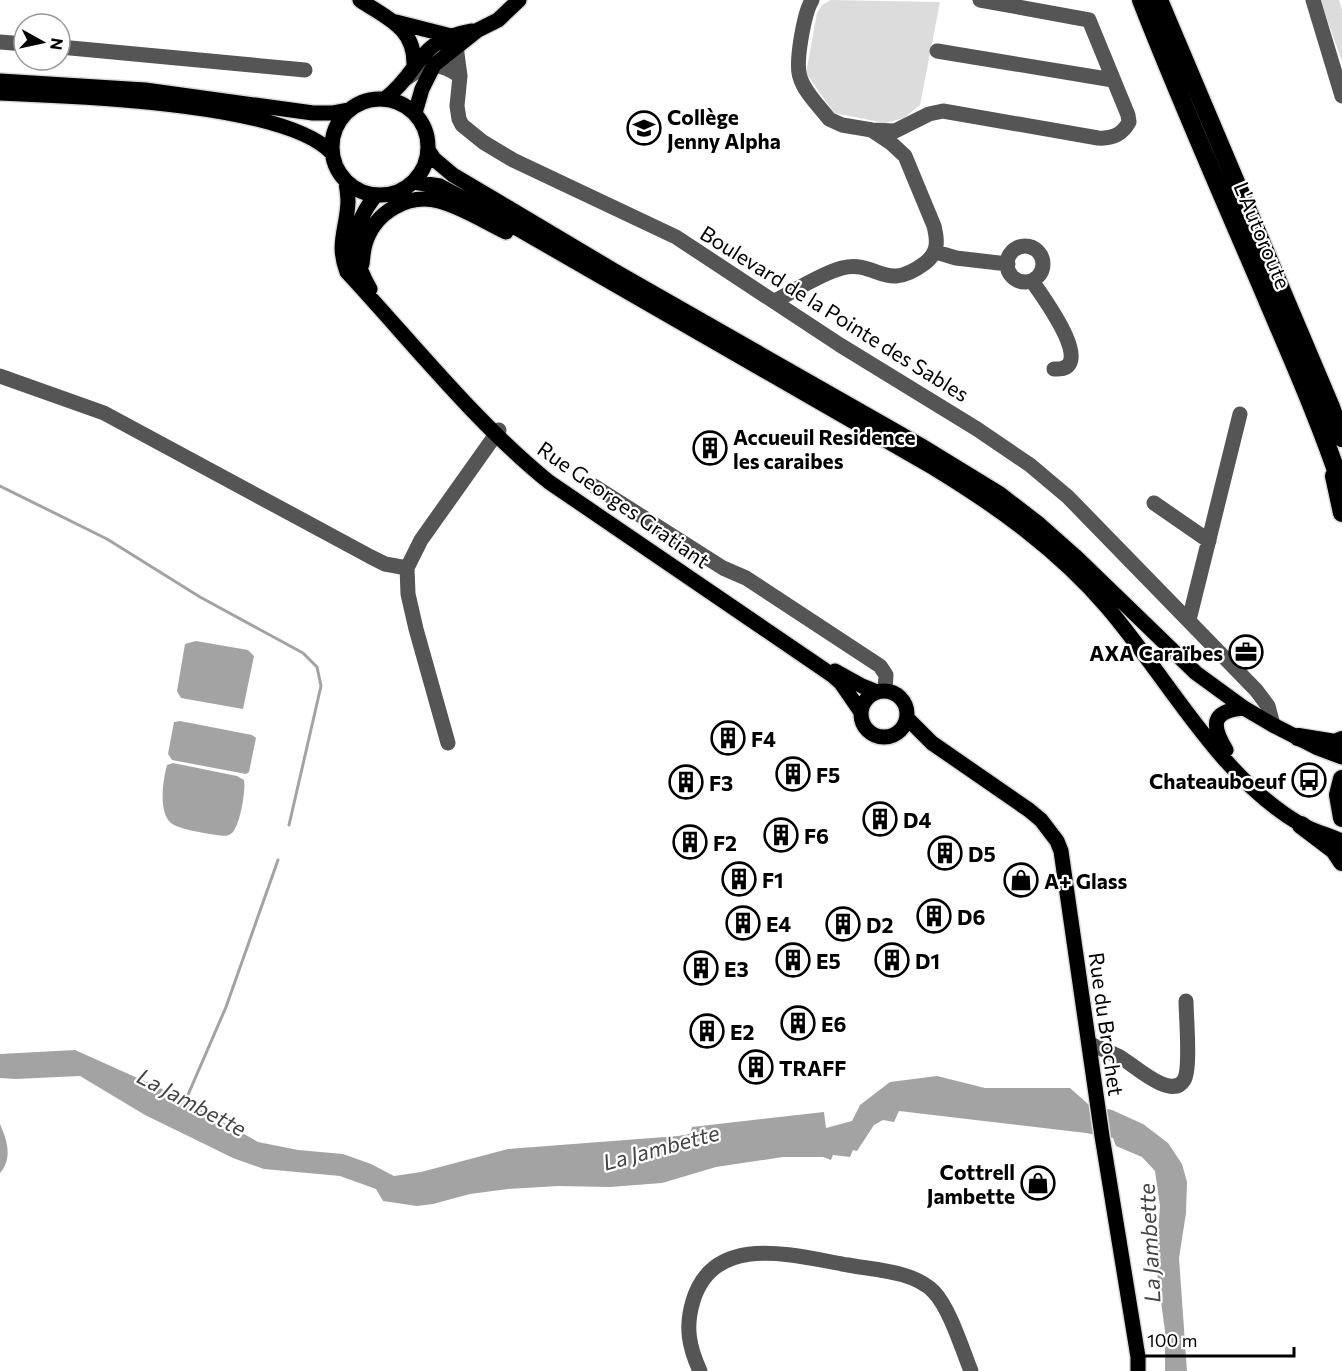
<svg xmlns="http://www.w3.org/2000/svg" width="1342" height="1371" font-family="Commissioner,sans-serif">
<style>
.green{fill:#dcdcdc}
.water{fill:#a3a3a3}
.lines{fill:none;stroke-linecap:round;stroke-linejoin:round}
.stream{stroke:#a3a3a3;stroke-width:3}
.major-casing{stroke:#dbdbdb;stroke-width:18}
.highway-casing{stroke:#dbdbdb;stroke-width:21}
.minor{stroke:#555;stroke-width:15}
.major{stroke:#000;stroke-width:15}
.highway{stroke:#000;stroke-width:18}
.labels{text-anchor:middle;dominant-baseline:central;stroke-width:4.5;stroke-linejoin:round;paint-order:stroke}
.poi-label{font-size:21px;font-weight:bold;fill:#000;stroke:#fff;text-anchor:start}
.street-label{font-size:21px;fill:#000;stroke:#fff}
.water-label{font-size:22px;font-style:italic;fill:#444;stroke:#fff}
</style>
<rect width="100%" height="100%" fill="#fff"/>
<path class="green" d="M831 0 940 2 920 105 904 118 885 123 834 113 806 73 817 13 822 5Z
M1320 0H1339L1342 10V61Z"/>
<path class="water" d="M196 641 248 650 254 656 243 709 181 698 177 691 185 644Z
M180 721 252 735 256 738 249 772 246 774 172 760 168 754 174 722Z
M173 763 237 776 244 780C246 790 240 826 232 833 227 838 217 835 210 834 199 832 185 830 174 825 157 816 163 780 167 765Z
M75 1050 171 1093 258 1142 298 1150 343 1154 371 1164 394 1176 421 1172 508 1149 678 1136 690 1134 692 1127 824 1112 826 1128 852 1121 860 1105 890 1082 937 1076 985 1088H1070L1088 1104 1112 1110 1143 1124 1168 1143 1182 1164 1187 1182 1186 1213 1179 1258 1187 1371H1165V1331L1156 1265 1160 1206 1155 1171 1142 1157 1116 1146 1113 1138 1086 1133 899 1111 894 1122 883 1120 874 1125 857 1151 853 1150 850 1157 833 1155 831 1160 823 1157H783L716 1167 662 1183 610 1187 558 1186 508 1189 470 1194 433 1204 417 1206 383 1201 376 1189 340 1176 264 1169 233 1158 145 1115 80 1076 15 1079 0 1078V1054Z
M0 1124C7 1140 13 1158 0 1173Z"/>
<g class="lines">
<path class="stream" d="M0 486 107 539 200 597 303 653 317 667 321 686 289 825
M184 1104 226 1007 278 860"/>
<g class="major-casing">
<path id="major" d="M360 0C386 18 415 27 414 65
M396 22 451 36
M0 81 145 90 313 113H332L348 110
M0 93C72 96 284 102 332 153
M386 98C423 69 415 41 472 31
M332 147a48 48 0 1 1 96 0a48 48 0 1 1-96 0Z
M415 113 422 89 434 65 478 30 498 20 519 0
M428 150 434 159 453 175 497 201 618 273 920 445 1000 494 1039 524 1075 556 1196 673 1244 708 1273 725 1318 748 1342 757
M346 182C347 189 348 195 348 202 347 229 336 244 347 272 412 342 475 422 549 482L832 675 841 683 861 712
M413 182 440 186 487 211 934 468C998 507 1058 550 1107 607 1168 678 1218 776 1300 824 1313 831 1328 835 1342 841
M362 264C363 257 363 249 366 241 376 212 408 193 439 201 462 207 485 222 506 232
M370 289C350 255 350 227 376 195
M835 671 862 686 877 692
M861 714a23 23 0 1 1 46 0a23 23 0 1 1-46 0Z
M907 718 932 743 1029 810 1041 820 1057 841 1061 851 1102 1136 1138 1357V1371
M1226 750C1211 725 1211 711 1244 708"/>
</g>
<g class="highway-casing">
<path id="highway" d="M1141 0C1178 95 1219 188 1259 281 1288 350 1319 418 1342 488
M1159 0 1331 407 1342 438
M1334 476 1342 513
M1298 737 1335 743 1342 740
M1342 779 1338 795 1342 818
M1301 825 1334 850 1342 862"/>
</g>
<path class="minor" d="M812 0C804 13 795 63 800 77 804 92 820 107 829 119L842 125 872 130 895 131 929 114 943 111 1098 138C1112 139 1122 135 1129 122L1128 115 1089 20 980 0
M1313 0 1342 96
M0 42 24 44
M456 46 460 76 457 106 459 119 462 125 483 142 513 160 676 237 840 345 977 429 1030 465 1068 497 1256 690 1268 706 1273 725
M60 47 305 70
M937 51 1113 80
M407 78C428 63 438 61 460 76
M1007 264a18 18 0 1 1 36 0a18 18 0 1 1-36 0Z
M936 252 956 258 1008 264
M1032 281C1040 293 1100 372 1054 369
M775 301C794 291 822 273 842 268 877 259 884 294 925 263 938 253 938 242 934 226L905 156 891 143 873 131
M0 376 104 413 371 557 385 564 407 568
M594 486 723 568 746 578 880 666 886 675 885 690
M1154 503 1209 541
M1189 620 1240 414
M448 743 416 629 408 594 407 568 421 540 499 430
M1090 1044C1100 1048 1110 1052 1120 1057 1133 1064 1171 1101 1184 1080 1191 1069 1186 1016 1186 1001
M700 1371C689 1347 685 1327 693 1301 714 1231 795 1256 848 1265 875 1270 914 1271 934 1292 950 1309 962 1349 971 1371"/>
<use href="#major" class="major"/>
<use href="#highway" class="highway"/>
</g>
<defs>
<g id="school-ring" transform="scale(1.725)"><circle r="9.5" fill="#fff" stroke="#000" stroke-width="1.5"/><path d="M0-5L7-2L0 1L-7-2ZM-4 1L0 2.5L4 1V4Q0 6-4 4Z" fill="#000"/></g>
<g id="building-ring" transform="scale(1.725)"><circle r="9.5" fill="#fff" stroke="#000" stroke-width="1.5"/><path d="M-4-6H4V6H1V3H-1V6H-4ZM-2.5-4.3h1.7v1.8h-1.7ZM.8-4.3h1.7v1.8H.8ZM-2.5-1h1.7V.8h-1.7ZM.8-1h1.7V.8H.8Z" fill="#000"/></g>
<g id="office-ring" transform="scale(1.725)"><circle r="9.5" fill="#fff" stroke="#000" stroke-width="1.5"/><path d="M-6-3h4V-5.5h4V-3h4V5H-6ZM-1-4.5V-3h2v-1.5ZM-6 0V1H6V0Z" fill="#000"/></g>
<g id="bus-ring" transform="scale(1.725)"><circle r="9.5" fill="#fff" stroke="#000" stroke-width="1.5"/><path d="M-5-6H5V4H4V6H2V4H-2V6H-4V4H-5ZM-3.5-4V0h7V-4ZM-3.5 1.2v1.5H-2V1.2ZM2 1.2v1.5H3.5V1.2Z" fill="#000"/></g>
<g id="shop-ring" transform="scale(1.725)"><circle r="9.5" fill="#fff" stroke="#000" stroke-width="1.5"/><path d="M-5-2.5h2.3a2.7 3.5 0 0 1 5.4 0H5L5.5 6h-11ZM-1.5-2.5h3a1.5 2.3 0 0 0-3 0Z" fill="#000"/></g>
</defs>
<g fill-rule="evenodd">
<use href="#school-ring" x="644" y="128"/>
<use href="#building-ring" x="710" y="448"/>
<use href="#office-ring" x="1246" y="652"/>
<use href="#building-ring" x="728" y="738"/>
<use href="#building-ring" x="793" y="774"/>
<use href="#bus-ring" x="1309" y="780"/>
<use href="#building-ring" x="686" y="782"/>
<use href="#building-ring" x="880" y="819"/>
<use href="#building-ring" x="781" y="835"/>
<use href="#building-ring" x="690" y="842"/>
<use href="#building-ring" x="945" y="853"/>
<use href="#building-ring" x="739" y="879"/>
<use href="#shop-ring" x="1021" y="880"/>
<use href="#building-ring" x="934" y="916"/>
<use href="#building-ring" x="743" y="923"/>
<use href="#building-ring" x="843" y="924"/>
<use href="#building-ring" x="793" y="960"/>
<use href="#building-ring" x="892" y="960"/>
<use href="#building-ring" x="701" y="968"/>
<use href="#building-ring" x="798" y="1023"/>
<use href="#building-ring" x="707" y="1031"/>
<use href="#building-ring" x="756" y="1067"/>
<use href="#shop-ring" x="1038" y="1183"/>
</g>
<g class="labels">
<g class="poi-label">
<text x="667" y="116">Collège<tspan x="667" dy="24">Jenny Alpha</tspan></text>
<text x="733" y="436">Accueuil Residence<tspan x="733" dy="24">les caraibes</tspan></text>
<text x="1223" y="652" text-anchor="end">AXA Caraïbes</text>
<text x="751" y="738">F4</text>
<text x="816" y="774">F5</text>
<text x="1286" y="780" text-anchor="end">Chateauboeuf</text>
<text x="709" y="782">F3</text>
<text x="903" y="819">D4</text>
<text x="804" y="835">F6</text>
<text x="713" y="842">F2</text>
<text x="968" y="853">D5</text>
<text x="762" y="879">F1</text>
<text x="1044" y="880">A+ Glass</text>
<text x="957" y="916">D6</text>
<text x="766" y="923">E4</text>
<text x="866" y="924">D2</text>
<text x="816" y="960">E5</text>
<text x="915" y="960">D1</text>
<text x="724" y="968">E3</text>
<text x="821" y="1023">E6</text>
<text x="730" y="1031">E2</text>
<text x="779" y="1067">TRAFF</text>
<text x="1015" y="1171" text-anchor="end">Cottrell<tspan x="1015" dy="24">Jambette</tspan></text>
</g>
<g class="street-label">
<text transform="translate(1263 235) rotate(67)">L'Autoroute</text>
<text transform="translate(835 313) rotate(32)">Boulevard de la Pointe des Sables</text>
<text transform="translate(624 504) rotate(35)">Rue Georges Gratiant</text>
<text transform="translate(1107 1024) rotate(82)">Rue du Brochet</text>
</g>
<g class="water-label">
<text transform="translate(192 1102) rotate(28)">La Jambette</text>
<text transform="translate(661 1147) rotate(-15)">La Jambette</text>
<text transform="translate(1149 1243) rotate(-93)">La Jambette</text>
</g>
</g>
<g transform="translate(42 42) rotate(98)"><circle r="28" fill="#ffffff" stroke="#999999" stroke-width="1.5"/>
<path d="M0-4.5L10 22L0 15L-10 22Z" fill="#000000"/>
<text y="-9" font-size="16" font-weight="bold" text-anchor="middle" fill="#000000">N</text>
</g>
<path d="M1138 1347v9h156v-9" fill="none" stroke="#000000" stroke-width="3"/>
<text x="1147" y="1347" font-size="18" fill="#000000" stroke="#ffffff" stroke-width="4.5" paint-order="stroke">100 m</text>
</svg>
